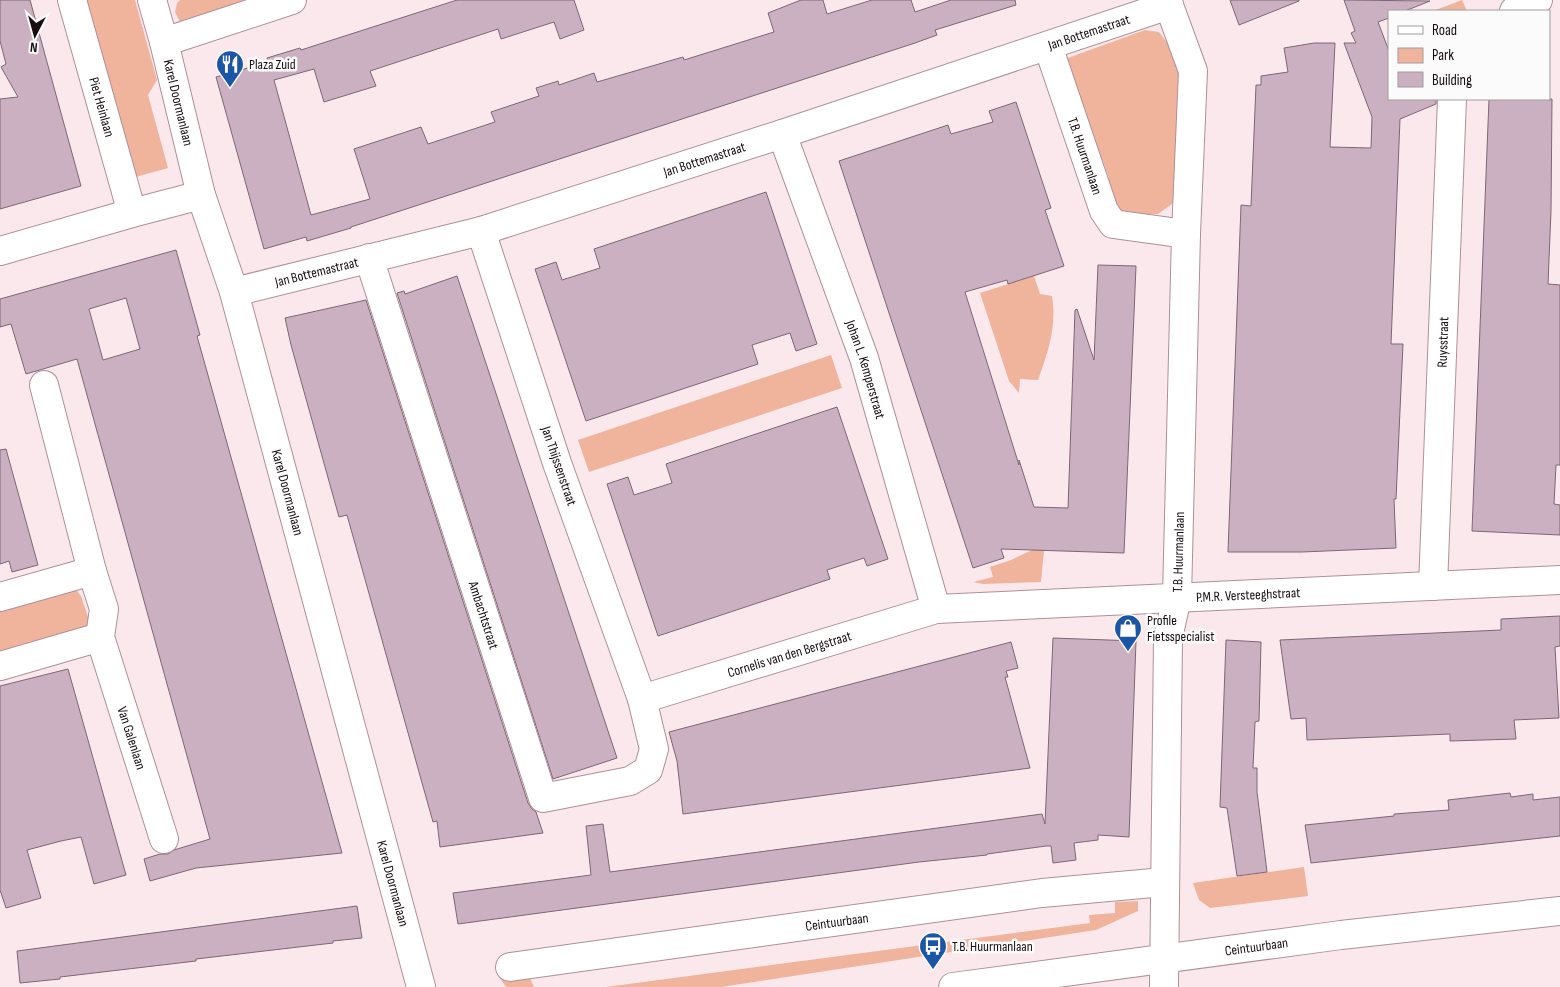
<svg xmlns="http://www.w3.org/2000/svg" width="1560" height="987" font-family="'Sofia Sans Condensed',sans-serif">
<style>
.green{fill:#f0b49c}
.building{fill:#cbb0c1;stroke:#7e6675;fill-rule:evenodd}
.lines{fill:none;stroke-linecap:round;stroke-linejoin:round}
.minor-casing{stroke:#ae9097;stroke-width:30}
.major-casing{stroke:#ae9097;stroke-width:30}
.minor{stroke:#fff;stroke-width:28}
.major{stroke:#fff;stroke-width:28}
.labels{text-anchor:middle;dominant-baseline:central;stroke-width:5;stroke-linejoin:round;paint-order:stroke}
.street-label{font-size:14px;fill:#170c0f;stroke:#fbfbfb}
.poi-label{font-size:14px;fill:#170c0f;stroke:#fbfbfb;text-anchor:start}
</style>
<rect width="100%" height="100%" fill="#fbe8ec"/>
<path class="green" d="M82 0H135L157 80 148 95 168 168 132 178Z
M180 0H262L187 25 180 22 175 12 177 3Z
M1462 0 1467 11H1433Z
M1145 30 1159 32 1175 53 1183 91 1176 201 1158 214H1123L1111 204 1101 182 1109 178 1065 59Z
M1034 276 1040 294 1052 296C1057 327 1048 352 1038 380L1020 379 1019 393 1009 381 980 293Z
M831 355 842 388 589 472 578 440Z
M1032 550H1044L1041 582 983 584 973 582 993 577 990 567 1011 560Z
M63 588 77 591 81 596 89 620 86 631 0 654V610Z
M1304 867 1308 896 1210 908 1199 900 1193 883Z
M1138 901V911L1096 930 721 987H606L1090 923 1089 915 1115 913V902Z
M529 976 534 987H506L499 977Z"/>
<path class="building" d="M0 0H30L81 186 0 209V99L18 97 1 67 6 64 0 41Z
M457 0H574L584 30 560 39 554 22 501 39 498 29 370 71 376 86 324 102 314 69 274 80 311 215 370 199 354 149 421 127 428 144 495 122 491 112 539 96 536 88 558 81 559 85 594 73 597 82 683 57 684 60 774 32 768 13 801 0H823L827 14 872 0H911L915 12 951 0H1015L1016 5 935 30 937 35 915 43 351 227V228L307 241 306 237 264 249 216 77 269 62 267 58 300 48 301 50Z
M1230 0H1299V1L1239 25Z
M1344 0 1430 1 1405 11H1389V18L1378 22 1389 51V99H1436V104L1400 119 1391 344H1403L1396 499H1394L1396 548 1302 552H1228L1241 205 1251 206 1256 85H1261V76L1288 72 1284 48 1314 43H1335L1330 147 1371 148 1372 117 1344 43H1356L1351 33 1355 31Z
M1489 99H1552L1551 211 1548 284 1560 285V465H1556L1554 504 1560 505V535L1472 531Z
M1016 102 1051 208 1045 210 1064 266 1008 284 1007 280 965 292 1019 465V460L1034 507 1068 508 1075 310 1077 309 1094 360 1098 265 1136 266 1124 553 1001 549 1004 558 973 568 839 161 948 125 951 134 993 122 989 111Z
M766 192 817 344 796 351 790 333 752 345 758 364 586 421 535 269 556 262 562 280 600 268 594 249Z
M176 250 200 335 197 336 342 853 196 868 150 881 144 859 160 854H168L174 850 210 839 77 359 26 374 11 324 0 327V299ZM126 298 140 349 103 360 89 309Z
M457 276 617 758 553 779 397 293 404 291 405 294Z
M366 300 528 803 532 809 536 812 543 833 440 847 437 821 433 822 347 515 339 517 291 345 285 318Z
M837 407 888 559 867 566 864 558 827 570 830 579 658 636 607 484 628 477 634 495 672 483 666 464Z
M6 449 38 565 12 572 9 561 0 564V450Z
M1560 616V646L1555 647 1559 718 1514 720 1516 739 1450 741V734L1307 740 1306 718 1291 719 1280 640 1501 630V619Z
M1053 638 1136 641 1129 837 1098 835V840L1074 843 1076 860 1053 863 1051 846H1046L987 854V855L919 862 458 924 453 893 591 875 586 826 603 824 610 872 1042 814 1045 824Z
M1226 640 1261 642 1259 721 1255 722 1253 768H1257V792L1267 872 1237 876 1227 808 1220 807Z
M1011 642 1018 668 1006 671 1008 677H1005L1030 768 683 814 677 761 669 732Z
M68 669 126 875 94 884 81 837 61 841 27 850 41 898 6 908 0 890V686Z
M1510 793 1511 797 1533 794V800L1560 797V836L1311 863 1305 825 1394 816V814L1449 810 1448 800Z
M357 906 362 938 333 941V943L196 959V961L60 977V979L20 983 17 951Z"/>
<g class="lines">
<g class="minor-casing">
<g id="minor">
<path id="s1" d="M72 0 132 213"/>
<path id="s2" d="M152 0 164 42 201 195 234 292 421 987"/>
<path d="M1514 11 1524 5 1538 0"/>
<path d="M164 42 292 0"/>
<path id="s3" d="M1048 46 1104 211 1113 224 1186 234"/>
<path id="s4" d="M782 134 864 358 936 609"/>
<path d="M0 251 132 213 201 195"/>
<path id="s5" d="M369 258 543 798 630 781 648 770 654 749 642 699 557 463 481 231"/>
<path id="s6" d="M234 292 481 231 782 134 1169 5"/>
<path id="s7" d="M44 385 92 571 104 609 100 637 164 839"/>
<path id="s8" d="M1433 586 1452 99"/>
<path d="M0 597 92 571"/>
<path d="M0 666 100 637"/>
<path id="s9" d="M642 699 936 609 1560 580"/>
<path id="s10" d="M510 967 1042 893 1164 882"/>
<path id="s11" d="M1164 987 1168 638 1177 597 1186 234 1193 71 1167 0"/>
</g>
</g>
<g class="major-casing">
<g id="major">
<path id="s12" d="M953 987 1341 935 1560 911"/>
</g>
</g>
<use href="#minor" class="minor"/>
<use href="#major" class="major"/>
</g>
<defs>
<g id="restaurant-pin" transform="scale(1.4375)"><path d="M0 17L-7.5 6A9.5 9.5 0 1 1 7.5 6Z" fill="#1b55a6" stroke="#fbfbfb"/><path d="M-5-6h1v4h1v-4h1v4h1v-4h1v5L-1.5 .5V6h-2V.5L-5-1ZM5-6V6H3V1.5H1.5Q1.5-4 5-6Z" fill="#fff"/></g>
<g id="shop-pin" transform="scale(1.4375)"><path d="M0 17L-7.5 6A9.5 9.5 0 1 1 7.5 6Z" fill="#1b55a6" stroke="#fbfbfb"/><path d="M-5-2.5h2.3a2.7 3.5 0 0 1 5.4 0H5L5.5 6h-11ZM-1.5-2.5h3a1.5 2.3 0 0 0-3 0Z" fill="#fff"/></g>
<g id="bus-pin" transform="scale(1.4375)"><path d="M0 17L-7.5 6A9.5 9.5 0 1 1 7.5 6Z" fill="#1b55a6" stroke="#fbfbfb"/><path d="M-5-6H5V4H4V6H2V4H-2V6H-4V4H-5ZM-3.5-4V0h7V-4ZM-3.5 1.2v1.5H-2V1.2ZM2 1.2v1.5H3.5V1.2Z" fill="#fff"/></g>
</defs>
<g fill-rule="evenodd">
<use href="#restaurant-pin" x="230" y="64"/>
<use href="#shop-pin" x="1128" y="628"/>
<use href="#bus-pin" x="933" y="946"/>
</g>
<g class="labels">
<g class="street-label">
<text stroke="none"><textPath href="#s6" startOffset="894">Jan Bottemastraat</textPath></text>
<text stroke="none"><textPath href="#s2" startOffset="106">Karel Doormanlaan</textPath></text>
<text stroke="none"><textPath href="#s1" startOffset="111">Piet Heinlaan</textPath></text>
<text stroke="none"><textPath href="#s3" startOffset="116">T.B. Huurmanlaan</textPath></text>
<text stroke="none"><textPath href="#s6" startOffset="489">Jan Bottemastraat</textPath></text>
<text stroke="none"><textPath href="#s6" startOffset="85">Jan Bottemastraat</textPath></text>
<text stroke="none"><textPath href="#s8" startOffset="244">Ruysstraat</textPath></text>
<text stroke="none"><textPath href="#s4" startOffset="250">Johan L. Kemperstraat</textPath></text>
<text transform="translate(559 466) rotate(71)">Jan Thijssenstraat</text>
<text stroke="none"><textPath href="#s2" startOffset="511">Karel Doormanlaan</textPath></text>
<text stroke="none"><textPath href="#s11" startOffset="436">T.B. Huurmanlaan</textPath></text>
<text stroke="none"><textPath href="#s9" startOffset="620">P.M.R. Versteeghstraat</textPath></text>
<text stroke="none"><textPath href="#s5" startOffset="375">Ambachtstraat</textPath></text>
<text stroke="none"><textPath href="#s9" startOffset="154">Cornelis van den Bergstraat</textPath></text>
<text stroke="none"><textPath href="#s7" startOffset="366">Van Galenlaan</textPath></text>
<text stroke="none"><textPath href="#s2" startOffset="916">Karel Doormanlaan</textPath></text>
<text stroke="none"><textPath href="#s10" startOffset="330">Ceintuurbaan</textPath></text>
<text stroke="none"><textPath href="#s12" startOffset="306">Ceintuurbaan</textPath></text>
</g>
<g class="poi-label">
<text x="249" y="64">Plaza Zuid</text>
<text x="1147" y="620">Profile<tspan x="1147" dy="16">Fietsspecialist</tspan></text>
<text x="952" y="946">T.B. Huurmanlaan</text>
</g>
</g>
<rect x="1388" y="10" width="162" height="90" fill="#fbfbfb" stroke="#a09b9d"/>
<rect x="1398" y="26" width="25" height="8" fill="#ffffff" stroke="#a09b9d"/>
<text x="1432" y="35" font-size="15" fill="#170c0f">Road</text>
<rect x="1398" y="48" width="25" height="15" fill="#f0b49c" stroke="#a09b9d"/>
<text x="1432" y="60" font-size="15" fill="#170c0f">Park</text>
<rect x="1398" y="72" width="25" height="15" fill="#cbb0c1" stroke="#a09b9d"/>
<text x="1432" y="85" font-size="15" fill="#170c0f">Building</text>
<g transform="translate(35 35) rotate(186)" stroke="#fbfbfb" stroke-width="4" paint-order="stroke">
<path d="M0-4L9 19L0 12L-9 19Z" fill="#170c0f"/>
<text y="-8" font-size="14" font-weight="bold" text-anchor="middle" fill="#170c0f">N</text>
</g>
</svg>
